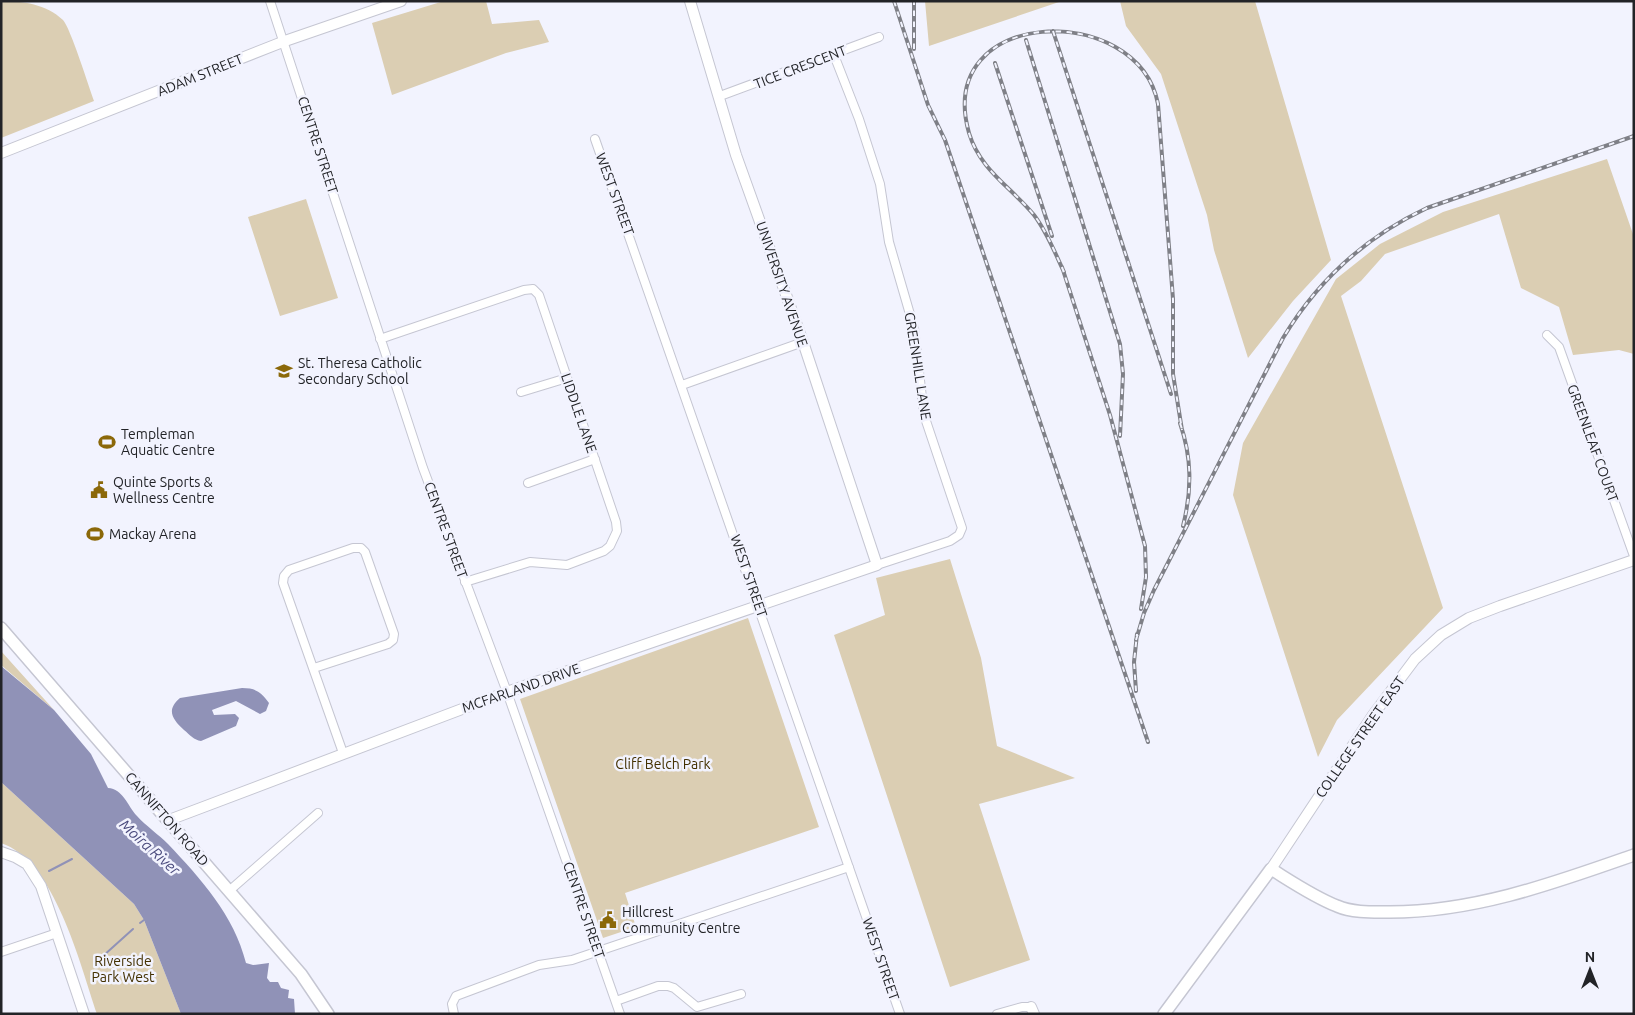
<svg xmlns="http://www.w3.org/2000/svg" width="1635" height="1015" font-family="Ubuntu,sans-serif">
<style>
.green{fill:#dbceb3}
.water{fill:#9092b7}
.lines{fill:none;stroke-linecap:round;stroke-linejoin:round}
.stream{stroke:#9092b7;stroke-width:2}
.minor-casing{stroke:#c5c6d2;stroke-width:10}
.tertiary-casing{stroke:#c5c6d2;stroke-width:12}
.secondary-casing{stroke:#c5c6d2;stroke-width:14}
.minor{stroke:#fff;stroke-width:8}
.tertiary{stroke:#fff;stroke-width:10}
.secondary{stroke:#fff;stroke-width:11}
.rail-casing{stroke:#7f8087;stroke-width:4}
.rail{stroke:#f2f3fe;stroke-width:2;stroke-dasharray:5.5;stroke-linecap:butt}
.labels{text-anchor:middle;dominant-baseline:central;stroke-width:5;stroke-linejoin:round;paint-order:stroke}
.street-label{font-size:14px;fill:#222327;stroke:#f2f3fe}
.poi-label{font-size:14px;fill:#222327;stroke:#f2f3fe;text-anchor:start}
.park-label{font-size:14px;fill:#433000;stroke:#f2f3fe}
.water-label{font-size:15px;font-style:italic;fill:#49497c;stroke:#f2f3fe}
</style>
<rect width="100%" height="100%" fill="#f2f3fe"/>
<path class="green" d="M1 1C23 1 46 4 63 20 70 27 89 87 94 101L1 138Z
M444 1H486L492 24 539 20 549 42 506 53 392 95 372 23Z
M925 1H1062L929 46Z
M1120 1H1255L1331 260 1293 301 1248 358 1214 250 1207 215 1161 74 1126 26Z
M1607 159 1634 237V354L1619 350 1573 355 1559 307 1521 288 1499 214 1385 254 1361 281 1341 296 1443 608 1337 720 1318 757 1233 495 1243 443 1336 279 1380 244 1443 212Z
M306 199 338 298 280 316 248 217Z
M950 559 981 658 997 746 1075 778 979 804 1030 960 950 987 834 635 885 615 876 578Z
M748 618 819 827 625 893 636 927 603 938 520 699Z
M1 651 54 710 1 665Z
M1 782 134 904 144 920 181 1014H97C80 964 55 861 1 843Z"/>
<path class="water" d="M1 666 54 710 91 754 108 788C123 789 127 805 137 816 146 826 158 834 168 844 201 879 234 915 246 963L253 965 269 963 267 978 270 982H278L281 988 289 990 288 998 294 999 295 1014H181L144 920 134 904 1 782Z
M242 688C256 688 261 692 269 703L266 711 260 714 236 701 212 710 214 715 235 714 239 718 236 726 201 741C194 740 190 735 184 730 172 719 166 710 180 698Z"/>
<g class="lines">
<path class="stream" d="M49 871 72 859
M140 923 144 920
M103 956 133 929"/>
<g class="minor-casing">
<path id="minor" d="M270 1 423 468 507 692 620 1014
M834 55 859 119 880 184 889 242 914 328 924 415 962 528 959 535 950 541 877 565
M720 96 879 37
M595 139 900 1014
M1547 335 1559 347 1634 556
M380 339 524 290 533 289 539 295 616 522 617 531 610 546 604 551 567 565 530 562 465 582
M682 385 803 342
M521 392 567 378
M528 483 595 459
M314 668 388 644 393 640 394 634 365 552 361 548H353L289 570 284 576 283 583 343 753
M229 891 318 813
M1 952 57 933
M616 1001 658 986H668L674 988 697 1007 741 994
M454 1014 452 1004 456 996 539 965 572 960 849 867
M997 1014 1022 1007H1031"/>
</g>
<g class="tertiary-casing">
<path id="tertiary" d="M1 153 285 41 401 1
M169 820 507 692 877 565 803 342 736 155 690 1
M1 852 15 857 27 864 41 886 84 1014
M1271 869 1373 715 1415 659 1441 635 1469 618 1500 606 1634 560
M1031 1007 1034 1014"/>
</g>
<g class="secondary-casing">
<path id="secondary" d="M1 628 301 974 328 1014
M1164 1014 1271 869C1292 882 1314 897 1337 906 1353 913 1373 912 1390 912 1475 912 1554 883 1634 855"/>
</g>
<use href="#minor" class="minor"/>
<use href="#tertiary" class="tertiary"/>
<use href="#secondary" class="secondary"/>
<g class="rail-casing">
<path id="rail" d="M894 1 928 105 945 140 1148 742
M1053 31 1171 394
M1026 40 1120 344 1123 374 1120 436
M914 49V1
M995 63 1052 236
M1062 267 1110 415 1145 546 1146 577 1141 609
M1064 272C1055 253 1047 232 1034 215 1011 187 980 170 969 133 933 6 1138 0 1158 104L1173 299V374L1182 430
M1180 423C1192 458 1192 490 1183 526
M1136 640 1144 613 1154 590 1283 338C1318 280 1365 237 1427 208L1634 136
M1136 691 1134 662 1137 634"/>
</g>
<use href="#rail" class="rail"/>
</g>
<defs>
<g id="school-bare" transform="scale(1.35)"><path d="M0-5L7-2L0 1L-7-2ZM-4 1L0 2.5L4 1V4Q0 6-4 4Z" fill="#8b6809" stroke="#f2f3fe" stroke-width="2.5" paint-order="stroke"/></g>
<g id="stadium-bare" transform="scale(1.35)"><path d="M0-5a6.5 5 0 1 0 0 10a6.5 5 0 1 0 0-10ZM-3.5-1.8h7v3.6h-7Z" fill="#8b6809" stroke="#f2f3fe" stroke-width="2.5" paint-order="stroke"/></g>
<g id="civic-bare" transform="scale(1.35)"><path d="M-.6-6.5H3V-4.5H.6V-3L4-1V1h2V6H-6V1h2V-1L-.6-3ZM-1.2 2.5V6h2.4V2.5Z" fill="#8b6809" stroke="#f2f3fe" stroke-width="2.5" paint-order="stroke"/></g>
</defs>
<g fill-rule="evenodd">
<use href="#school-bare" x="284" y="371"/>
<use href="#stadium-bare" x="107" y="442"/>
<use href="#civic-bare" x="99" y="490"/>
<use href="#stadium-bare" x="95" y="534"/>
<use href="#civic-bare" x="608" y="920"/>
</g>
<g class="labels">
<g class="street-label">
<text transform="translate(800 67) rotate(-21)">TICE CRESCENT</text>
<text transform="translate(200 75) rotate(-22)">ADAM STREET</text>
<text transform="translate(318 145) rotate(72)">CENTRE STREET</text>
<text transform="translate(615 194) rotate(70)">WEST STREET</text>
<text transform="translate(782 284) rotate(71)">UNIVERSITY AVENUE</text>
<text transform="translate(918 366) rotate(81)">GREENHILL LANE</text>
<text transform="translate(579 413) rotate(71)">LIDDLE LANE</text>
<text transform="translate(1593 443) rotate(70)">GREENLEAF COURT</text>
<text transform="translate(446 530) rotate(70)">CENTRE STREET</text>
<text transform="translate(749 576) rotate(71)">WEST STREET</text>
<text transform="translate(521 688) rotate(-19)">MCFARLAND DRIVE</text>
<text transform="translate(1360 737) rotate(-55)">COLLEGE STREET EAST</text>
<text transform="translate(167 819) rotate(49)">CANNIFTON ROAD</text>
<text transform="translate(584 910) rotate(71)">CENTRE STREET</text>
<text transform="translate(881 959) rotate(71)">WEST STREET</text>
</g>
<g class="poi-label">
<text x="298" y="363">St. Theresa Catholic<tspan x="298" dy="16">Secondary School</tspan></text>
<text x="121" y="434">Templeman<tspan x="121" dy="16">Aquatic Centre</tspan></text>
<text x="113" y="482">Quinte Sports &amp;<tspan x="113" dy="16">Wellness Centre</tspan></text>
<text x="109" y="534">Mackay Arena</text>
<text x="622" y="912">Hillcrest<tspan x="622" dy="16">Community Centre</tspan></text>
</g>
<g class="park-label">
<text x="663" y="764">Cliff Belch Park</text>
<text x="123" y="961">Riverside<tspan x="123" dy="16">Park West</tspan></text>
</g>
<g class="water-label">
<text transform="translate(150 847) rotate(42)">Moira River</text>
</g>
</g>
<rect width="1635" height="1015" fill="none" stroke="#222327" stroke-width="5"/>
<g transform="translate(1590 970)" stroke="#f2f3fe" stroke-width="4" paint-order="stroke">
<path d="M0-4L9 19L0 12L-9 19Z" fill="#222327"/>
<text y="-8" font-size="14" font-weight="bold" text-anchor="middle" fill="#222327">N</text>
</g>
</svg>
